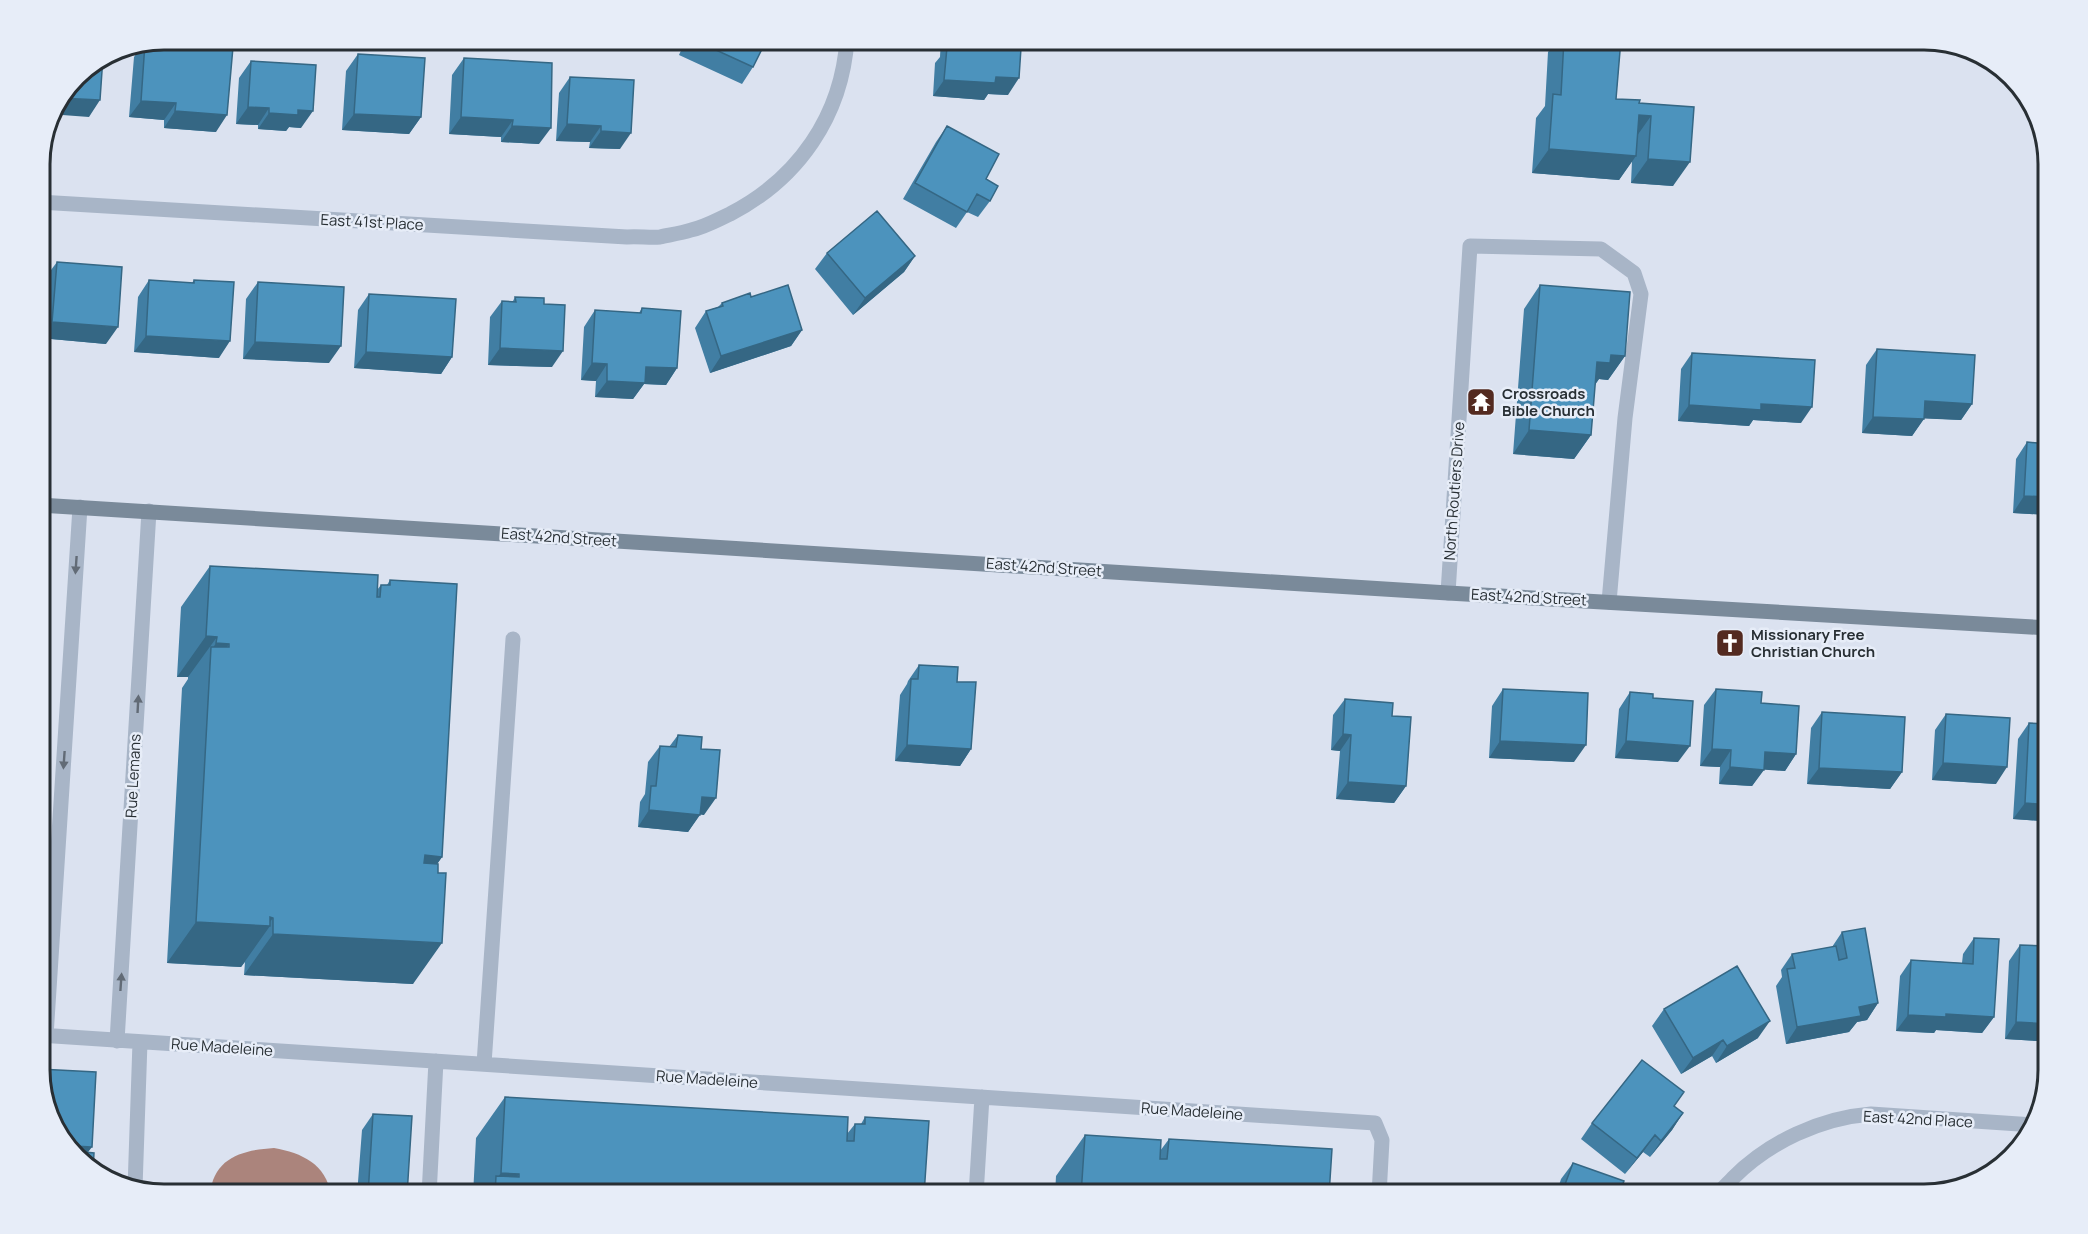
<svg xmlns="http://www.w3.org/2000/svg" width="2088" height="1234" font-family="Manrope,sans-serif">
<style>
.water{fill:#ab847c}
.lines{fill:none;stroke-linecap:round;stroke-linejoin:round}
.lane{stroke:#a8b5c7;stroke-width:15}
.street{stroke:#a8b5c7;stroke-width:15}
.secondary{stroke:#7a8a9a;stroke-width:15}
.wall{fill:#417ea3}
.shaded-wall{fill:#356784}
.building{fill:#4c93bd;stroke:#356784;stroke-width:1.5}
.oneway{fill:#626b76}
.labels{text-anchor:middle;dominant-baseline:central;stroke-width:5;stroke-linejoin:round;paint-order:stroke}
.street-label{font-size:15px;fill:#282f34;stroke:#e7edf8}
.poi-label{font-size:15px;font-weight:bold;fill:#282f34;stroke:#e7edf8;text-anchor:start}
.rim{fill:none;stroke:#282f34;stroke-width:3}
</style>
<rect width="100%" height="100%" fill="#dbe2f0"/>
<path class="water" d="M274 1148C302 1153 326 1164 331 1195H210C213 1158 242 1150 274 1148Z"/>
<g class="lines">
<path class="lane" d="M1448 593 1470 246 1601 249 1634 273 1641 294 1625 418 1609 602
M39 1035 1375 1123 1382 1140 1379 1195
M46 1036 80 507
M117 1041 149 511
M484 1064 513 639
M135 1188 140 1042
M429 1195 436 1061
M976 1195 982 1097"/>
<path class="street" d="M39 202 627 237C638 236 650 238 660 237 669 235 682 233 691 230 705 227 717 220 730 214 798 179 842 116 847 39
M1717 1195C1721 1189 1728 1184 1733 1178 1769 1142 1820 1118 1871 1114L2034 1125"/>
<path class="secondary" d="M39 505 1448 593 2049 628"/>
</g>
<path class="wall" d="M686 39H767L753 67 742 84 679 55Z
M941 39H998V47L1008 95 988 94 984 100 933 96 935 63 940 57Z
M1558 39H1621L1616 99 1639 103 1694 107 1673 186 1631 183 1632 161 1619 180 1532 173 1536 118 1545 106 1548 52Z
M152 41 216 132 164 128V120L129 117 134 57 144 43Z
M358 54 421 117 409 134 342 130 346 71Z
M464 58 539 144 501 142V137L449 134 452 75Z
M251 61 301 128 289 127 286 131 258 129V125L236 124 239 78Z
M570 77 620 149 589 148 590 142 556 141 559 93Z
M947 126 986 179 990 201 978 217 967 212 956 228 903 199 936 142Z
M827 253 915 256 904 272 853 315 815 269Z
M57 262 106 344 40 338 45 278Z
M149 280 192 283 194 280 219 358 134 352 138 297Z
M258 282 329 363 243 359 246 299Z
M1540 285 1625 356 1608 380 1599 379 1595 385 1591 435 1574 459 1513 454 1524 309Z
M369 294 452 357 441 374 354 368 358 310Z
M515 297 552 367 488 365 490 317 502 301H513Z
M751 297 802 330 791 346 710 373 695 328 706 311 718 307 722 303Z
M642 308 677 368 666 385 644 384 633 399 595 397 596 381 581 380 584 327 595 310 639 313Z
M1877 349 1972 404 1961 420 1924 418 1912 436 1862 433 1866 365Z
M1692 353 1801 423 1753 420 1749 426 1678 421 1681 369Z
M2027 442 2049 515 2013 513 2016 459Z
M210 566 377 590 381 585H387L390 580 442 857 437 864 413 984 244 975 245 962 241 967 167 963 182 688 188 679V677H177L181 607Z
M919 665 957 682 971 749 960 766 895 761 900 695 907 684 908 681Z
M1503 689 1574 762 1489 758 1492 706Z
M1716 689 1796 754 1785 771 1764 769 1752 786 1719 784 1720 767 1700 766 1704 705Z
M1630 692 1653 698 1678 762 1615 758 1619 709Z
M1345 699 1392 716 1406 786 1394 803 1336 799 1340 751 1331 750 1333 715Z
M1822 712 1902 772 1890 789 1807 784 1811 728Z
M1946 714 1996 784 1932 780 1935 730Z
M2029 723 2041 821 2013 819 2018 739Z
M678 735 701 749 704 815 700 814 688 832 638 827 640 802 645 794 648 762 660 746 669 747Z
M1842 932 1878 1003 1867 1020 1857 1022 1849 1032 1786 1044 1776 986 1782 977 1781 970 1792 954 1832 947Z
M1974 938 1994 1017 1982 1033 1936 1030 1934 1033 1896 1031 1900 976 1911 960 1962 963 1963 954Z
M2020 945 2040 1037 2038 1041 2005 1039 2009 961Z
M1664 1009 1758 1038 1716 1063 1712 1056 1681 1074 1652 1026Z
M505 1097 847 1134 855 1124H861L865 1117 924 1195H473L476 1138Z
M1674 1106 1683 1113 1672 1130 1650 1157 1643 1152 1625 1174 1581 1139 1592 1123Z
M373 1114 407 1195H357L362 1130Z
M1085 1135 1160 1151 1169 1139 1329 1195H1055L1056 1176Z
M1573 1163 1619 1195H1556L1561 1179Z"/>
<path class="shaded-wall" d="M996 77 1019 78 1008 95 988 94 984 100 933 96 944 80Z
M60 98 100 100 89 117 49 114Z
M141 101 176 103 164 120 129 117Z
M248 107 269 108 258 125 236 124Z
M298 110 313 111 301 128 289 127 286 131 258 129 269 113Z
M175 111 227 115 216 132 164 128Z
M354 114 421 117 409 134 342 130Z
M1639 115 1651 116 1634 140Z
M461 117 513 120 501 137 449 134Z
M567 124 601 126 590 142 556 141Z
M512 126 551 128 539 144 501 142Z
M601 131 631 133 620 149 589 148Z
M1549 149 1636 156 1619 180 1532 173Z
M1648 159 1690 162 1673 186 1631 183Z
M915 256 904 272 853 315 865 298Z
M52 322 118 327 106 344 40 338Z
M802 330 791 346 710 373 721 356Z
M146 336 230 341 219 358 134 352Z
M255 342 341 346 329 363 243 359Z
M500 348 563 351 552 367 488 365Z
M366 352 452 357 441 374 354 368Z
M1611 355 1625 356 1608 380 1599 379 1593 387 1597 362Z
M592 363 607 364 596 381 581 380Z
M646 367 677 368 666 385 644 384 633 399 595 397 607 381Z
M1925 401 1972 404 1961 420 1913 418Z
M1761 404 1812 407 1801 423 1753 420 1749 426 1678 421 1689 405Z
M1873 417 1924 419 1912 436 1862 433Z
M1529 430 1591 435 1574 459 1513 454Z
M2024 496 2049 497V515L2013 513Z
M206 636 217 637 188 677H177Z
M216 643 229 644 209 672 211 651Z
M1343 734 1351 735 1340 751 1331 750Z
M1500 741 1586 745 1574 762 1489 758Z
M1626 741 1690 746 1678 762 1615 758Z
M907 745 971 749 960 766 895 761Z
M1712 749 1731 750 1720 767 1700 766Z
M1765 752 1796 754 1785 771 1754 769Z
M1943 763 2007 767 1996 784 1932 780Z
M1730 767 1764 770 1752 786 1719 784Z
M1819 768 1902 772 1890 789 1807 784Z
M1348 782 1406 786 1394 803 1336 799Z
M702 797 716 798 704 815 690 813Z
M2025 803 2049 805V810L2041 821 2013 819Z
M649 810 700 815 688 832 638 827Z
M425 855 442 857 414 897Z
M270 917 273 918 267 926H270L241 967 167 963 196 922Z
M273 934 442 943 413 984 244 975Z
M1878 1003 1867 1020 1857 1022 1849 1032 1786 1044 1797 1027 1859 1007Z
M1946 1014 1994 1017 1982 1033 1936 1030 1934 1033 1896 1031 1908 1015Z
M1770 1021 1758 1038 1716 1063 1727 1046Z
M2049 1021V1037H2040L2038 1041 2005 1039 2016 1022Z
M1723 1040 1712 1056 1681 1074 1693 1058Z
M1683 1113 1672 1130 1650 1157 1661 1141Z
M1655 1135 1643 1152 1625 1174 1637 1158Z
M74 1146 92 1147 82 1160 72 1149Z
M501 1173 519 1174 504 1195 496 1179Z"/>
<path class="building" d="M692 39H767L753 67Z
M951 39H998V47L1021 48 1019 78 996 77 995 83 944 80 947 47H951Z
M1564 39H1621L1616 99 1640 100 1639 103 1694 107 1690 162 1648 159 1651 116 1639 115 1636 156 1549 149 1553 94 1561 95Z
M152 41 233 47 227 115 175 111 176 103 141 101 145 43Z
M358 54 425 58 421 117 354 114Z
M103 57 100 100 60 98 76 75Z
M464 58 552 63 551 128 512 126 513 120 461 117Z
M251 61 316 65 313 111 298 110V115L269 113V108L248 107Z
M570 77 634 80 631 133 601 131V126L567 124Z
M947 126 999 154 986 179 998 186 990 201 977 194 967 212 915 183Z
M877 211 915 256 865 298 827 253Z
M57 262 122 267 118 327 52 322Z
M149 280 194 283V280L234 282 230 341 146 336Z
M258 282 344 287 341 346 255 342Z
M788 285 802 330 721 356 706 311 723 306 722 303 750 293 751 297Z
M1540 285 1630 292 1625 356 1611 355 1610 363 1597 362 1591 435 1529 430Z
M369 294 456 299 452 357 366 352Z
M515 297 544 298V304L565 305 563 351 500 348 502 301 516 302Z
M642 308 681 311 677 368 646 367 645 383 607 381V364L592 363 595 310 641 313Z
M1877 349 1975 355 1972 404 1925 401 1924 419 1873 417Z
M1692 353 1815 360 1812 407 1761 404V410L1689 405Z
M2027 442 2049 444V497L2024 496Z
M210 566 378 575 377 597H380L381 585H390V580L457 584 442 857 425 855 424 863 438 864V873H446L442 943 273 934V918L270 917V926L196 922 211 647H229V644L216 643 217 637 206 636Z
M919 665 958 667 957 682H976L971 749 907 745 911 679H918Z
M1503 689 1588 693 1586 745 1500 741Z
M1716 689 1762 692 1761 703 1799 706 1796 754 1765 752 1764 770 1730 767 1731 750 1712 749Z
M1630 692 1653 694V698L1693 701 1690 746 1626 741Z
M1345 699 1393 703 1392 716 1411 717 1406 786 1348 782 1351 735 1343 734Z
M1822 712 1905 717 1902 772 1819 768Z
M1946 714 2010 718 2007 767 1943 763Z
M2029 723 2049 724V805L2025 803Z
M678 735 702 737 701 749 720 750 716 798 702 797 700 815 649 810 651 786H656L660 746 676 747Z
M1865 928 1878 1003 1859 1007 1861 1016 1797 1027 1787 969 1795 968 1792 954 1836 946 1839 960 1847 958 1842 932Z
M1974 938 1999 939 1994 1017 1946 1014V1017L1908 1015 1911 960 1973 964Z
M2020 945 2049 946V1024L2016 1022Z
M1737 966 1770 1021 1727 1046 1723 1040 1693 1058 1664 1009Z
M1642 1060 1684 1092 1674 1106 1683 1113 1661 1141 1655 1135 1637 1158 1592 1123Z
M39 1069 96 1072 92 1147 74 1146V1151L56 1133 39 1079Z
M505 1097 848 1117 847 1141H854L855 1124H865V1117L929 1121 924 1195H495L496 1176 519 1177V1174L501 1173Z
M373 1114 412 1116 407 1195H368Z
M1085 1135 1161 1140 1160 1159H1167L1169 1139 1332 1149 1329 1195H1081Z
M74 1151 94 1153 93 1170Z
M1573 1163 1624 1181 1619 1195H1561Z
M1940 1189 1941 1191 1925 1195H1905Z"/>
<defs><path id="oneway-solid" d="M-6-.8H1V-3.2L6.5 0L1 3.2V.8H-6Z" transform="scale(1.5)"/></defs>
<g class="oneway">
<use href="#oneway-solid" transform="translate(76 565) rotate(94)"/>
<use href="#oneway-solid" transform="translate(138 704) rotate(-87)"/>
<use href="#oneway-solid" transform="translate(64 760) rotate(94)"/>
<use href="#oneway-solid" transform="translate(121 982) rotate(-86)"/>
</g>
<defs>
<g id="temple-square" transform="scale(1.5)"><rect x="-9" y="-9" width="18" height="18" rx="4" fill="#532a20" stroke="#e7edf8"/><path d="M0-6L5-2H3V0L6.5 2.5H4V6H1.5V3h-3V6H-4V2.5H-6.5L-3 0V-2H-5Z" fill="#fff"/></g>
<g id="church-square" transform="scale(1.5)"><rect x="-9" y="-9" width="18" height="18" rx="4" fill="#532a20" stroke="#e7edf8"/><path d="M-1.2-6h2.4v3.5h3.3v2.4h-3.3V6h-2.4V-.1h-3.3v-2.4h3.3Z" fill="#fff"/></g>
</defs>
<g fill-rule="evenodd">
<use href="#temple-square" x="1481" y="402"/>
<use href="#church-square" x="1730" y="643"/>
</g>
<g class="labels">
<g class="street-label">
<text transform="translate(372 222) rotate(3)">East 41st Place</text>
<text transform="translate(1454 491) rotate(-86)">North Routiers Drive</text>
<text transform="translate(559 537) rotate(4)">East 42nd Street</text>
<text transform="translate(1044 567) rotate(4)">East 42nd Street</text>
<text transform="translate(1529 597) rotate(3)">East 42nd Street</text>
<text transform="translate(133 776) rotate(-87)">Rue Lemans</text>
<text transform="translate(222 1047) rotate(4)">Rue Madeleine</text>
<text transform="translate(707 1079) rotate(4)">Rue Madeleine</text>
<text transform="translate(1192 1111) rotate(4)">Rue Madeleine</text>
<text transform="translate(1918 1119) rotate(3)">East 42nd Place</text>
</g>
<g class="poi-label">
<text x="1502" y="393">Crossroads<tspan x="1502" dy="17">Bible Church</tspan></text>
<text x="1751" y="634">Missionary Free<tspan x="1751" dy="17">Christian Church</tspan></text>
</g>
</g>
<path d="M0 0H2088V1234H0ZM164 50H1924A114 114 0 0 1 2038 164V1070A114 114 0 0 1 1924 1184H164A114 114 0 0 1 50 1070V164A114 114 0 0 1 164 50Z" fill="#e7edf8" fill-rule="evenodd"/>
<path class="rim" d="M164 50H1924A114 114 0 0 1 2038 164V1070A114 114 0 0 1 1924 1184H164A114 114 0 0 1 50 1070V164A114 114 0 0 1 164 50Z"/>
</svg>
